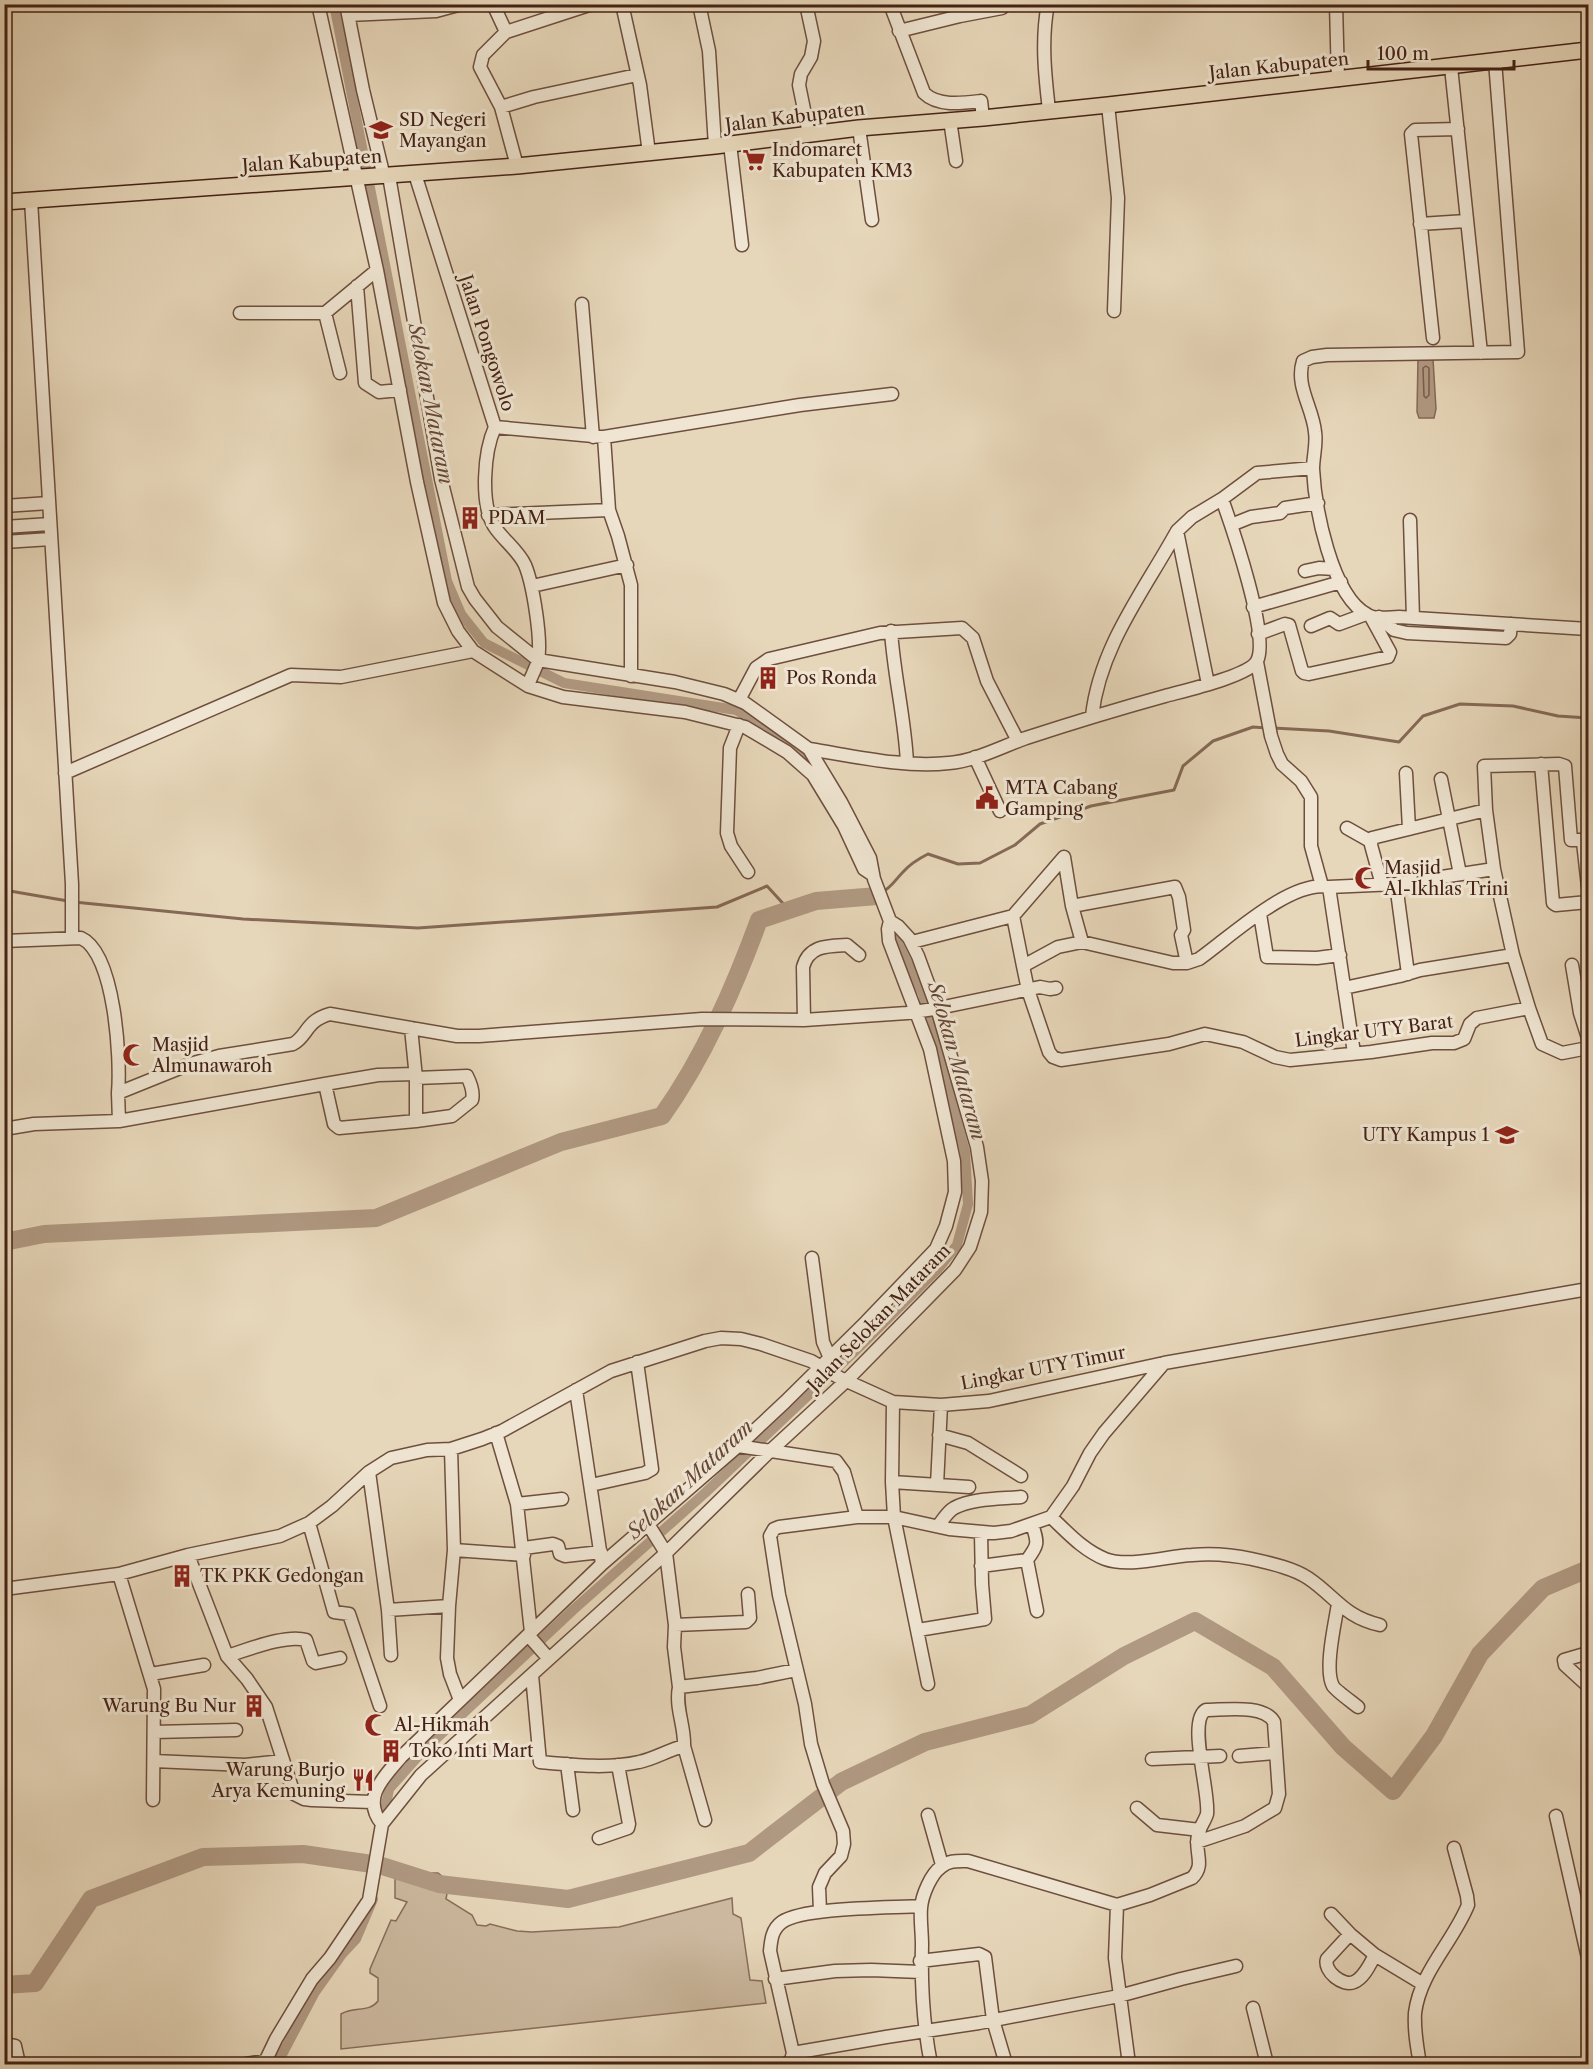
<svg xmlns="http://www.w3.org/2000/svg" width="1593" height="2069" font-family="'Libre Caslon Text',serif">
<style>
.green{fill:#cbb89e;stroke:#886d5a;stroke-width:1.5}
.water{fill:#b09982;stroke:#856956;stroke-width:1.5}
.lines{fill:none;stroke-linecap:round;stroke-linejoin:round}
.shore{stroke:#7a5e4c;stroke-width:1.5}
.stream{stroke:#856956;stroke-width:3}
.canal{stroke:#b09982;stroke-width:10}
.river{stroke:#b09982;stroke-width:18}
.minor-casing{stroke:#6e4f3e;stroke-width:15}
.major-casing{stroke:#452215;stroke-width:18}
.minor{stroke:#efe5d2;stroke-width:12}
.major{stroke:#e7d7ba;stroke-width:15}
.labels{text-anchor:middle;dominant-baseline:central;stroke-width:6;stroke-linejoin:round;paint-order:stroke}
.street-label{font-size:18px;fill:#452215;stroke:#efe5d2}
.poi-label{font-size:18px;fill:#452215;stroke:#efe5d2;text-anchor:start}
.water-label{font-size:20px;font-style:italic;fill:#654636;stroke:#efe5d2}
</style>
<rect width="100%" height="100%" fill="#e7d7ba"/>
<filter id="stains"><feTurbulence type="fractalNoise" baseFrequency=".00333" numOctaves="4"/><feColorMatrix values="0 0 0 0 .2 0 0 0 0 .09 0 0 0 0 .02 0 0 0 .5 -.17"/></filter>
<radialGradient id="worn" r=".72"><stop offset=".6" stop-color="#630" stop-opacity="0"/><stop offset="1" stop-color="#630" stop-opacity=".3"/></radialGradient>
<path class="green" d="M409 1868 426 1873H438L449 1882 446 1899 472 1915 477 1925 486 1926 490 1924 517 1931 532 1932 619 1927 732 1898 733 1914 741 1918 750 1980 762 1981 766 2003 341 2049V2014C354 2006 369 2013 378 2001V1978L370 1973V1969L391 1920 396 1921 407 1902 395 1898V1874L397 1871Z"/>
<path class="water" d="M1418 358 1433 359 1436 409 1434 418H1419L1417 412Z"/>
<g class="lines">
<path class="shore" d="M1426 366 1429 368V395L1426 398 1424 396 1423 368Z"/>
<path class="stream" d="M1273 728 1329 731 1399 742 1423 716 1460 704 1513 706 1558 716 1588 718
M4 890 68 901
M881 893C892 887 895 880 903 872 910 864 918 859 928 854L958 864 980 863 1015 845 1040 824 1091 806 1174 790 1183 766 1213 741 1253 727 1266 728
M74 902 243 919 418 928 717 907 767 886 789 910"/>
<path class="canal" d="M334 4 447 581 461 614 484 643 564 683 736 710 784 739 820 775
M383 1822 389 1789 423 1751 573 1610 705 1493 856 1350 938 1269 957 1245 968 1204 965 1152 923 994 889 926
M277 2064 315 1992 342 1954 356 1939 373 1899"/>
<path class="river" d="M4 1242 44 1234 376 1218 561 1142 662 1116C704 1057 734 988 759 920L816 901 877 896
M4 1985 35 1983 91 1899 203 1857 303 1854 379 1865 439 1884 568 1899 749 1853 841 1782 925 1742 1030 1715 1124 1656 1195 1621 1273 1667 1343 1747 1393 1791 1434 1736 1480 1654 1543 1588 1588 1569"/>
<g class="minor-casing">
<path id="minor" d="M318 4 377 270 417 482 444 603 458 631 473 651 528 686 563 697 685 712 745 727 787 752 813 775 844 826 864 869 873 875
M346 4 363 90 384 177
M493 4 506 32
M622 4 640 85 649 153
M699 4 709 51 715 146
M806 4 814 41 811 57 801 74 799 85 809 134
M890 4 924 93C938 107 964 103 981 101L983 118
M1048 4C1041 39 1045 76 1049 110
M1336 4 1338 80
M348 15 436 11 462 4
M899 31 960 16 1002 8
M1495 61 1518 352 1327 355 1312 357 1303 361C1295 386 1313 408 1315 432 1317 444 1313 457 1313 469 1315 507 1331 596 1368 615 1376 620 1390 617 1399 617L1588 629
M1451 67 1481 353
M1108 105 1118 198 1114 311
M501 107 534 97 637 75
M950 120 956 161
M859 128 872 220
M730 144 742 245
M517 166 501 107 480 67 483 55 506 32 592 4
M415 174 495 427 604 437 609 510 618 536 631 585V676
M31 200 72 884V938
M1420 224 1466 221
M357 286 365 383 379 392 400 390
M582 304 593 437
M240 313H325L377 270
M325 313 340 373
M1433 338 1411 134 1415 130 1458 129
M495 427C484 451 480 503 494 526 503 540 518 550 525 565 533 584 542 640 538 660 536 669 530 678 528 686
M604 437 800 405 892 394
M4 506 49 503
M488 515 609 510
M1410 520 1413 618
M1231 525 1251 517 1280 513 1285 508 1318 503
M4 527 50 524
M1177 531 1192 517 1222 499
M4 542 51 539
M1305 571 1319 568 1334 569
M532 586 627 565
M1253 607 1341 582
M1379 617 1394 630 1407 633 1506 638 1510 634 1511 624
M1311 626 1330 618 1339 624 1366 614
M891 631C894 676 905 719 907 763
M1258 634 1285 624 1289 625 1302 671 1304 673 1309 674 1388 657 1390 652 1371 617
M1257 662 1271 736 1277 754 1282 764 1301 781 1311 797V846L1322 886
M739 700 756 668 769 659 880 633 962 628 973 638 987 681 1018 741
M1092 716C1100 646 1144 591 1177 531L1208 684
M739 725 730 748 727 833 731 846 748 872
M809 749C854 756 903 768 949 763 975 761 1001 747 1026 738 1072 723 1118 709 1165 696 1183 691 1249 676 1257 661 1270 637 1232 527 1222 499L1257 473 1313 468
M975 757 1000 811
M1541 764 1553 903 1556 905 1588 902
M65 773 291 675 341 677 473 651
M1406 773 1409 829
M1441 779 1460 874
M1347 828 1370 841
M1494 869 1486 810 1484 766 1559 764 1565 766 1571 840H1582L1583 842 1588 887
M1396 884 1408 974
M1382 885 1371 845 1372 838 1486 810
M1329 887 1354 1053
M1260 914 1267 957 1317 958 1340 955
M1013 916 1023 966
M4 941 81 938C115 953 121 1060 118 1093L190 1064 219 1056 293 1044C308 1036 305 1021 330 1014L457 1036H479L702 1019 804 1020 907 1013 934 1009 1040 987 1050 989 1056 988
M912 942 1013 916 1064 857 1072 906
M1082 942 1072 906 1175 887 1179 897 1184 930 1181 935 1187 963
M1572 965 1580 1013 1588 1038
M1344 988 1400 976 1420 970 1513 955
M1529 1008 1513 955 1494 869 1396 884 1329 887C1291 879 1229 938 1199 959L1187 963H1173L1082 942 1058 947 1023 966 1028 990 1049 1052 1053 1057 1061 1060 1169 1044 1205 1034 1243 1042 1275 1057 1290 1060 1371 1052 1432 1043H1454L1464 1039 1470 1024 1477 1018 1529 1008 1542 1044 1562 1053 1588 1048
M804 1020 803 967C809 945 828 946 847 945L859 955
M325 1084 378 1075 415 1074
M118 1093 119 1121
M416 1121 452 1116 472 1100C474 1092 471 1084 467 1076L416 1078
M4 1129 34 1124 119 1121 325 1084 334 1124 339 1128 416 1121V1078L411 1028
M812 1258 823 1342 830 1358
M576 1390 602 1564
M893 1402 892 1482 894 1517 928 1684
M496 1433 517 1504 531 1632
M939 1435 968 1443 1021 1476
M738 1446 836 1461 844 1472 857 1517H894L949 1529 994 1533 1011 1531 1051 1517 1073 1486 1090 1453 1104 1433 1164 1363
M451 1449 454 1550 449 1606 447 1658 450 1674 460 1700
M369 1472 388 1610 391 1655
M892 1482 969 1487
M591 1485 645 1473 652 1469 637 1362
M937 1485 941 1405
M517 1504 562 1499
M1051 1517C1068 1533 1083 1550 1105 1559 1129 1568 1167 1556 1192 1555 1212 1553 1233 1555 1252 1559 1269 1563 1293 1568 1308 1578 1335 1596 1344 1617 1380 1625
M309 1523 334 1612 349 1614 380 1706
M648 1524 666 1553 675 1625 674 1647 679 1687 757 1678 796 1670
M1032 1524C1038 1543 1039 1544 1027 1560L1037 1611
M938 1526C943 1520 947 1512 954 1508 973 1498 1000 1499 1021 1497
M524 1548 553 1544 558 1546 560 1554 565 1556 601 1552
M454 1550 524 1555
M188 1555 227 1656 247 1679 266 1707 294 1794 304 1799 312 1800 372 1802
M981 1566 1027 1560
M119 1574 154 1689 153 1800
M4 1589 119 1574 188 1555 280 1536 309 1523 332 1506 369 1472 391 1458 427 1450 451 1449 482 1439 502 1431 611 1371 705 1341 721 1338 741 1339 761 1344 811 1361 840 1378 893 1402 941 1405 989 1401 1164 1363 1588 1289
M1338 1604C1335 1623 1324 1670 1333 1686 1335 1690 1352 1702 1358 1707
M388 1610 449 1606
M675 1625 746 1622 750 1618 748 1594
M918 1630 985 1619 982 1584 981 1533
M529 1636 549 1659
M1588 1653 1564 1660 1565 1665 1588 1686
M227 1656C247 1650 286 1634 306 1640L313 1661 316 1663 340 1658
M151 1674 204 1665
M532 1675 540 1762C572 1765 608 1769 639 1762 654 1759 668 1750 684 1746 685 1726 675 1708 679 1687
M154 1732 236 1730
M684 1746 705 1820
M1239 1756 1276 1753
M1152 1759 1220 1756
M154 1761 245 1765 283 1761
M567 1764 573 1810
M1137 1808 1157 1825 1200 1830
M928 1815 942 1865
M1556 1816 1588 1958
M382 1824C361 1798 384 1777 401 1757L602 1564 738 1446 785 1402 866 1322 936 1249 946 1226 955 1192 954 1161 930 1049 889 941 888 929 890 921
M599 1838 628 1828 629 1824 618 1765
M1117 1905 1115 1958 1129 2064
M820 1911 819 1887 825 1873 841 1856 844 1844 843 1831 823 1784 811 1744 805 1704 779 1595 770 1536 774 1529 779 1527 857 1517
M1331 1914 1350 1934 1375 1955 1423 1984
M1350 1934 1327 1959C1323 1971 1343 1987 1354 1982 1364 1978 1370 1964 1375 1955
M920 1961 979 1954 985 1957 993 2020 1006 2064
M775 1979 835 1971 871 1970 921 1972
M1253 2008 1267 2064
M4 2044 15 2046 19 2064
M793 2053 886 2037 979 2023 1119 1996 1181 1979 1236 1966
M246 2064 265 2061
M264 2064 276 2039 312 1979 330 1958 369 1900 382 1824 421 1775 666 1553 769 1452 846 1381 955 1270 970 1247 981 1212 982 1181 977 1147 937 1008 918 956 909 938 898 926 890 921 874 879 870 858 841 802 809 749 745 703 724 694 675 682 538 660 497 627 475 599 468 587 441 479 389 176
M786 2064 791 2060 793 2053 770 1951C771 1940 772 1929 782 1922 804 1907 891 1908 921 1906
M931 2064C923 2024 921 1985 922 1945 922 1932 920 1920 921 1908 922 1895 931 1874 941 1867 949 1860 958 1861 968 1861L1117 1905 1150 1895 1192 1878C1206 1865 1194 1852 1198 1835 1199 1828 1205 1821 1207 1814 1210 1793 1187 1720 1206 1710 1225 1710 1264 1704 1274 1722L1279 1794 1275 1808 1245 1826 1197 1842
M1420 2064C1417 2047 1414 2031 1415 2013 1420 1972 1453 1942 1468 1905L1467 1896 1454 1848"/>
</g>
<g class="major-casing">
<path id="major" d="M4 202 517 166 715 146 859 128 983 118 1108 105 1588 50"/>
</g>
<use href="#minor" class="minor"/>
<use href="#major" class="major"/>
</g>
<defs>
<g id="school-bare" transform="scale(1.8)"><path d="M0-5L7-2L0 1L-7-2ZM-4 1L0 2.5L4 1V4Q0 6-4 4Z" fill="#8f2418" stroke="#efe5d2" stroke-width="2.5" paint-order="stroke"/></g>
<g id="supermarket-bare" transform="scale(1.8)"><path d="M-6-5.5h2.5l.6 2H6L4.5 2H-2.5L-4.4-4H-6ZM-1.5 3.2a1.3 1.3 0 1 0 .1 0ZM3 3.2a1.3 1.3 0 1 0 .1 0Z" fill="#8f2418" stroke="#efe5d2" stroke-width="2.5" paint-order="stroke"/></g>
<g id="building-bare" transform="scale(1.8)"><path d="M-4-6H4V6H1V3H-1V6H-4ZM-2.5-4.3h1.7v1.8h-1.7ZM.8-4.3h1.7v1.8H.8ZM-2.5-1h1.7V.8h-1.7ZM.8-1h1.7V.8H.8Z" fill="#8f2418" stroke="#efe5d2" stroke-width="2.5" paint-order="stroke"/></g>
<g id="civic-bare" transform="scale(1.8)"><path d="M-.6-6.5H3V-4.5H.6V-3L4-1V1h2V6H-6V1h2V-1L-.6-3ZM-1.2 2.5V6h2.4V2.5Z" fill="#8f2418" stroke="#efe5d2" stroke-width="2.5" paint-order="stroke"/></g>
<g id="mosque-bare" transform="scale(1.8)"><path d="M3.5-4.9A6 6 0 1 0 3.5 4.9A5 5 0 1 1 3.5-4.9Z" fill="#8f2418" stroke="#efe5d2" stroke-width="2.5" paint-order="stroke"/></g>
<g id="university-bare" transform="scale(1.8)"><path d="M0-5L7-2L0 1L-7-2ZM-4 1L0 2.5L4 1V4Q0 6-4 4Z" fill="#8f2418" stroke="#efe5d2" stroke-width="2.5" paint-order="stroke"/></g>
<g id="restaurant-bare" transform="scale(1.8)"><path d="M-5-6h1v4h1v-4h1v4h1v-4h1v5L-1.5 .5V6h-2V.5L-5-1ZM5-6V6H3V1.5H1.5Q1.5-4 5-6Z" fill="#8f2418" stroke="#efe5d2" stroke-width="2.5" paint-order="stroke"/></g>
</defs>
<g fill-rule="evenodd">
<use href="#school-bare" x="381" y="130"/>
<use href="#supermarket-bare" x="754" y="160"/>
<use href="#building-bare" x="470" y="518"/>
<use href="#building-bare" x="768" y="678"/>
<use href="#civic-bare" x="987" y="798"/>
<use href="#mosque-bare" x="1366" y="878"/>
<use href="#mosque-bare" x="134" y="1055"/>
<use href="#university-bare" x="1507" y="1135"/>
<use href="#building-bare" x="182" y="1576"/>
<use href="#building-bare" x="254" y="1706"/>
<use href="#mosque-bare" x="376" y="1725"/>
<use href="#building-bare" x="391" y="1751"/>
<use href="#restaurant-bare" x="363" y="1780"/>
</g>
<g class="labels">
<g class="street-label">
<text transform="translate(1279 66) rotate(-6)">Jalan Kabupaten</text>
<text transform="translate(795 117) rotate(-7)">Jalan Kabupaten</text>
<text transform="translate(312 161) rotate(-4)">Jalan Kabupaten</text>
<text transform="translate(487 343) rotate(72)">Jalan Pongowolo</text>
<text transform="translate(1374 1031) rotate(-7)">Lingkar UTY Barat</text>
<text transform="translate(879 1318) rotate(-46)">Jalan Selokan Mataram</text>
<text transform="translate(1043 1368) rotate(-11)">Lingkar UTY Timur</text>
</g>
<g class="poi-label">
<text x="399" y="120">SD Negeri<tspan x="399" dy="21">Mayangan</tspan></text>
<text x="772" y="150">Indomaret<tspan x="772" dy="21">Kabupaten KM3</tspan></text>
<text x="488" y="518">PDAM</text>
<text x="786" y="678">Pos Ronda</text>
<text x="1005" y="788">MTA Cabang<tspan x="1005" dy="21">Gamping</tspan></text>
<text x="1384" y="868">Masjid<tspan x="1384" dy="21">Al-Ikhlas Trini</tspan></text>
<text x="152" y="1045">Masjid<tspan x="152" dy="21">Almunawaroh</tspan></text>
<text x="1489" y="1135" text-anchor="end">UTY Kampus 1</text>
<text x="200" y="1576">TK PKK Gedongan</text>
<text x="236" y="1706" text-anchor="end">Warung Bu Nur</text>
<text x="394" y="1725">Al-Hikmah</text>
<text x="409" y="1751">Toko Inti Mart</text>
<text x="345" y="1770" text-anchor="end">Warung Burjo<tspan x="345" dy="21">Arya Kemuning</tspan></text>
</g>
<g class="water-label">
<text transform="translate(431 404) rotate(79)">Selokan Mataram</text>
<text transform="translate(957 1061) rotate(74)">Selokan Mataram</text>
<text transform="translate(690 1479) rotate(-43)">Selokan Mataram</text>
</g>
</g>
<rect width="1593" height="2069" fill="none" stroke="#e7d7ba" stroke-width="24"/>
<rect x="6" y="6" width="1581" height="2057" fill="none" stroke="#452215" stroke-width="3"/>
<rect x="12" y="12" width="1569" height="2045" fill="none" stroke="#452215" stroke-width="1.5"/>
<path d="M1368 60v9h146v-9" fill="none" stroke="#452215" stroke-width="3"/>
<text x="1377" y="60" font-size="18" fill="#452215" stroke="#efe5d2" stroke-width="4.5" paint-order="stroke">100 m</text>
<rect width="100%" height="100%" filter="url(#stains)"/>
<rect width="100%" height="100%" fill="url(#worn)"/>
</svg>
